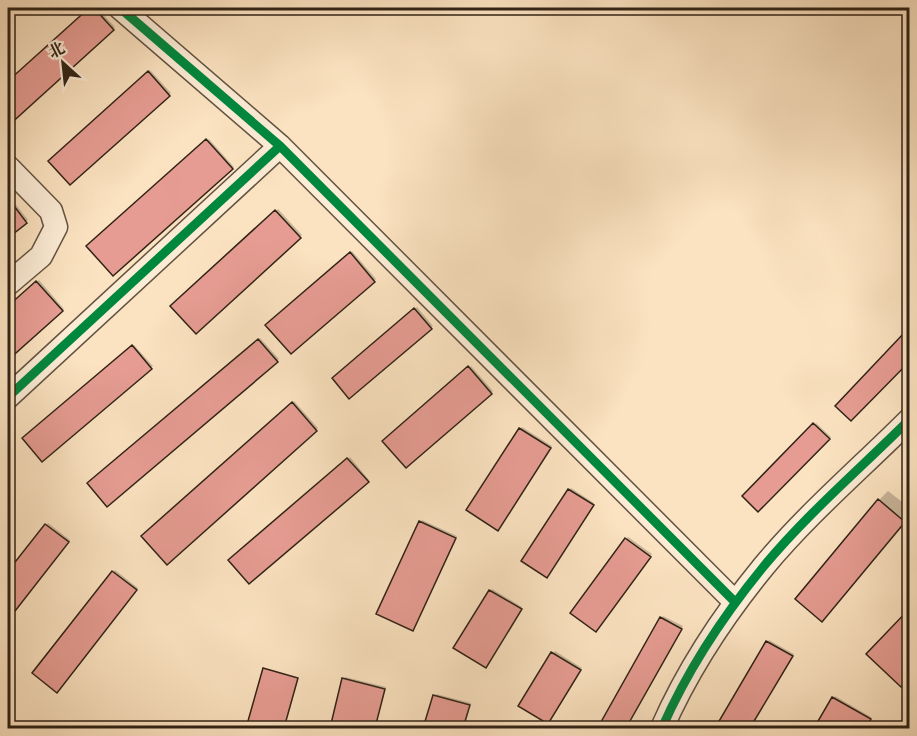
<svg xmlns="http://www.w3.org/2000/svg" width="917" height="736" font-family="'IM FELL Great Primer','Noto Serif SC',serif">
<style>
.shadow{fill:#0003}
.building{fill:#e69c92;stroke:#302316;stroke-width:1.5}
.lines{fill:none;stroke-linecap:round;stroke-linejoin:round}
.minor-casing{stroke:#635340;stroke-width:25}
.minor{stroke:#fcecd6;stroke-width:22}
.cycleway-casing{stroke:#fcecd6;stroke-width:13}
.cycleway{stroke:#00873e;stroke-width:9}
</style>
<rect width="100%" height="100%" fill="#fbe2c0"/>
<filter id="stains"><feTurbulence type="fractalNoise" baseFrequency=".00333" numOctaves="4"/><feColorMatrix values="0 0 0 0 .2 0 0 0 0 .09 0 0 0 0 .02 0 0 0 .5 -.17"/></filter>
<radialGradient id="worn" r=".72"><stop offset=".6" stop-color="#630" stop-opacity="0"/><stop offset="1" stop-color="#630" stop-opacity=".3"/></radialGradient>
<path class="shadow" d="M8 8H14L8 14Z
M91 8H97L115 27 8 124V83Z
M150 70 171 93 70 183 50 161Z
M209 139 234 167 113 274 88 247Z
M14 202 28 220 8 236V207Z
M278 209 302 235 196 332 172 306Z
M352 251 376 279 291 352 268 325Z
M39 280 64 309 8 358V308Z
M417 307 433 326 350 397 334 378Z
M260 338 279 359 108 505 89 483Z
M134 345 153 366 42 460 24 438Z
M471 366 493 391 406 466 384 441Z
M294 401 318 428 167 563 143 536Z
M816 423 831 437 758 510 744 496Z
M522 427 552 446 500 527 468 510Z
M350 457 369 480 249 582 230 560Z
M571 488 594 503 549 574 569 490Z
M888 491 910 508V517L822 620 879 500Z
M422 520 457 536 414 628 421 522Z
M48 523 70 540 8 619V574Z
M628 537 652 554 598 629 572 613Z
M115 570 138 588 59 689 113 572Z
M492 589 522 607 488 664 455 647Z
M663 616 683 626 626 728H616L604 722Z
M769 640 794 654 750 728H716Z
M555 651 582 668 550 721 553 653Z
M264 670 298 680 284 728H248Z
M345 677 386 687 375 728H331Z
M436 694 471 703 464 728H425Z
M835 696 871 717 865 728H816Z"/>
<path class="building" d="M89 8H94L114 30 8 126V81Z
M148 71 170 96 70 185 48 161Z
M206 139 233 169 113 276 86 246Z
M11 202 27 223 8 238V205Z
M275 210 301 238 196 334 170 306Z
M350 252 375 282 291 354 265 325Z
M36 281 63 311 8 360V306Z
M414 308 432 329 349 399 332 378Z
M904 333 910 338V361L851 421 835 406Z
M258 339 278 362 107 507 87 483Z
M132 345 152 369 42 462 22 438Z
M468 366 492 394 406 468 382 441Z
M292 402 317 431 167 565 141 536Z
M813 423 830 439 758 512 742 496Z
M519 428 551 448 498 531 466 510Z
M347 458 369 482 249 584 228 560Z
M568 489 594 505 547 578 521 561Z
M878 499 905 522 822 622 795 599Z
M419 521 456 538 413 631 376 614Z
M45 524 69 542 8 620V571Z
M625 538 651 557 596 632 570 613Z
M112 571 137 590 57 693 32 673Z
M489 590 522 609 486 668 453 648Z
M910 608V678L901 687 866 654Z
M660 617 682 629 626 728H612L601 722Z
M766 641 793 656 750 728H715Z
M551 652 581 670 548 724 518 706Z
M263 668 298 678 284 728H246Z
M342 678 385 689 375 728H330Z
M433 695 470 705 463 728H423Z
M832 697 871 719 865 728H814Z"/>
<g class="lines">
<g class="minor-casing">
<path id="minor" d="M120 8 280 146 735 602
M8 167 51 211 56 227 41 256 8 284
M8 397 280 146
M662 728C688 669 723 616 764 566 808 513 861 468 910 419"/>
</g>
<use href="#minor" class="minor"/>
<g class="cycleway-casing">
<path id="cycleway" d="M120 8 280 146 735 602
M8 397 280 146
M662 728C688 669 723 616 764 566 808 513 861 468 910 419"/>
</g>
<use href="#cycleway" class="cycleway"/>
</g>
<rect width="917" height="736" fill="none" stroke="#fbe2c0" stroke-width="30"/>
<rect x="9" y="9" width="899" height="718" fill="none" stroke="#302316" stroke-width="3"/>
<rect x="15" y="15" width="887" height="706" fill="none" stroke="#302316" stroke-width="1.5"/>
<g transform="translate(63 63) rotate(333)" stroke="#fcecd6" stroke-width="4.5" paint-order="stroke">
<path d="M0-4.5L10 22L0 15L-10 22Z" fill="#302316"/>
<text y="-9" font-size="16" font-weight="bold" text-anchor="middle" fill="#302316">北</text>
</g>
<rect width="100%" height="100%" filter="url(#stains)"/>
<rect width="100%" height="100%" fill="url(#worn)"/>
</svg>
